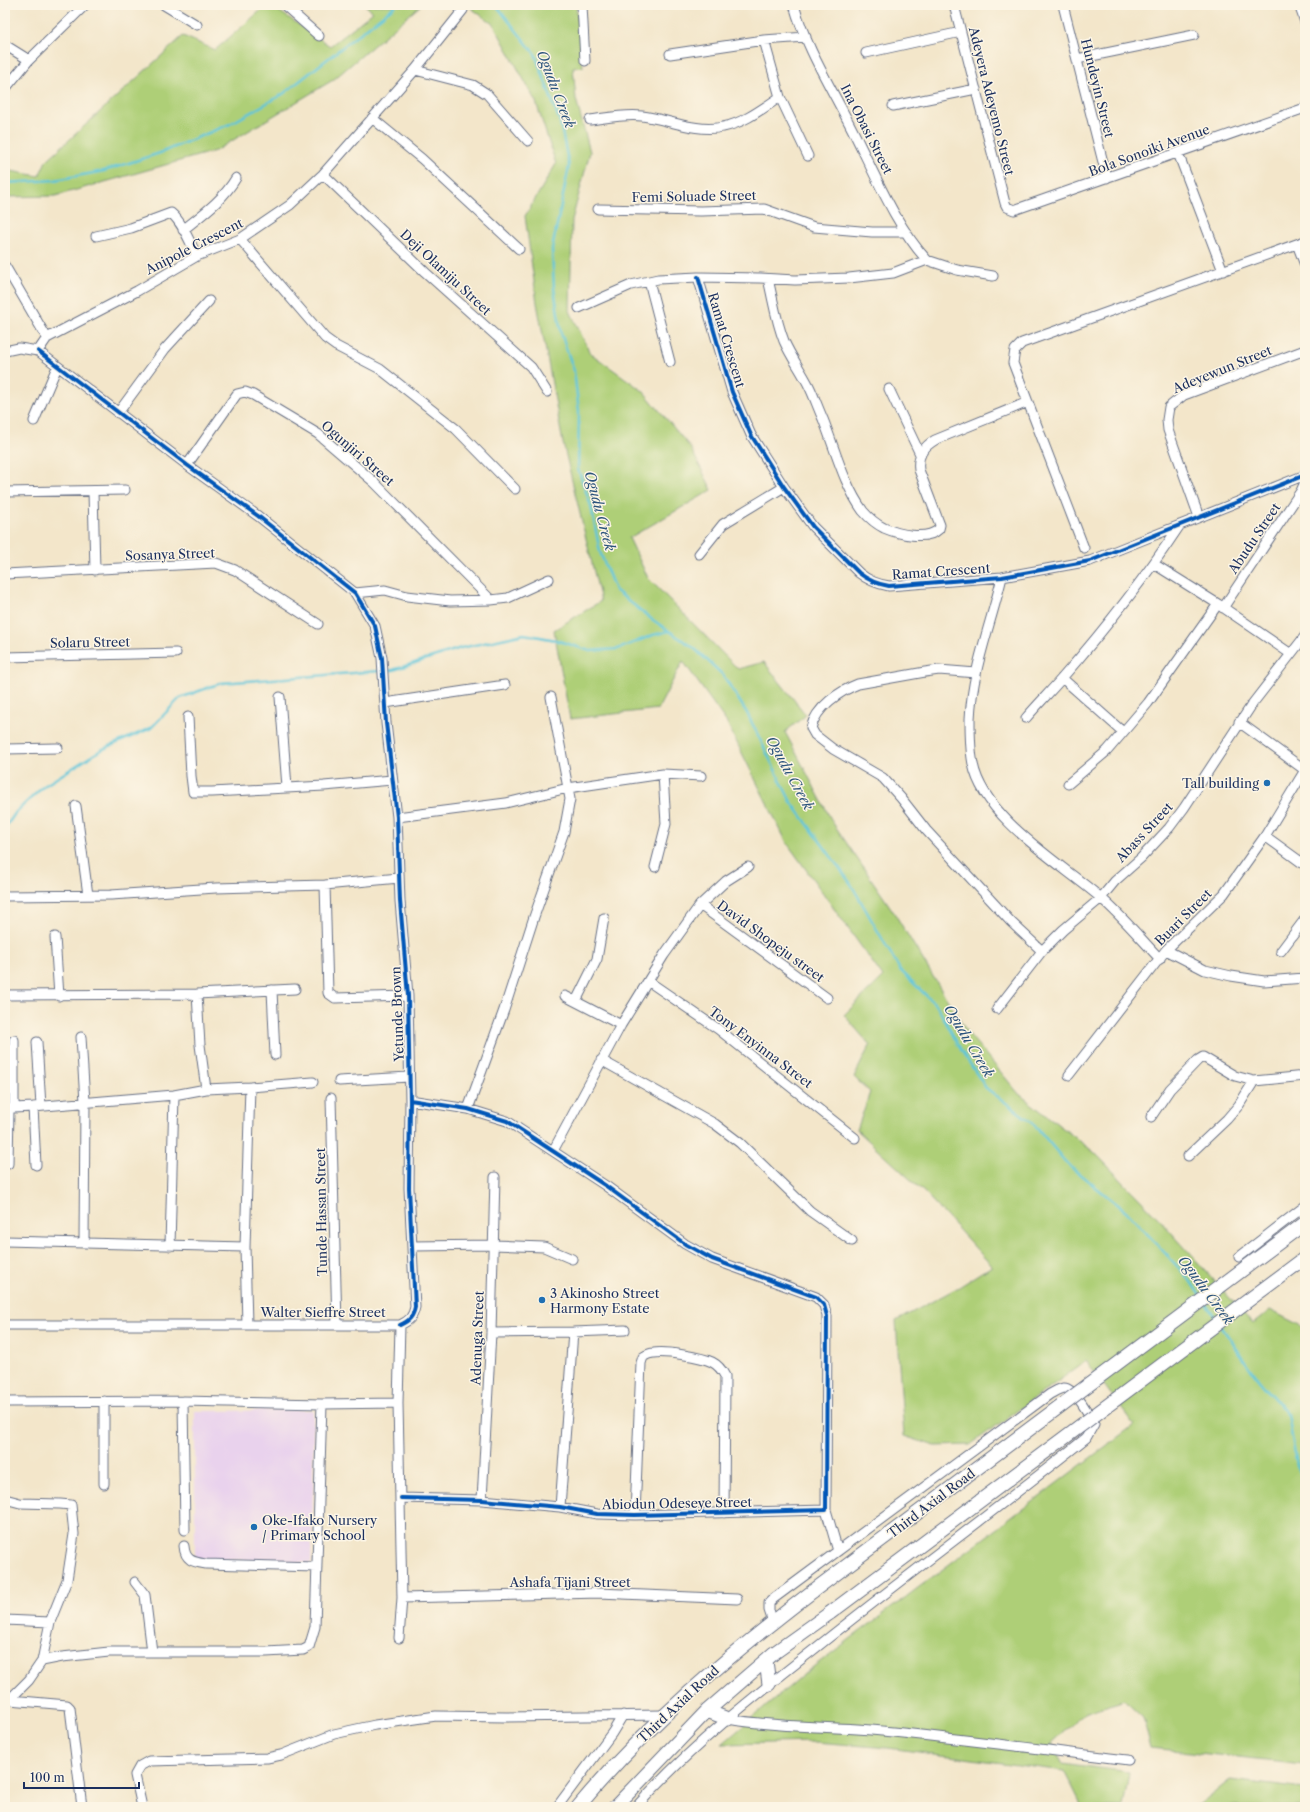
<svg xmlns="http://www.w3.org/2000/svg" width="1310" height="1812" font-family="'Libre Caslon Text',serif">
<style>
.built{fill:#e9d2ed}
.green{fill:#aecf77;stroke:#647f6a}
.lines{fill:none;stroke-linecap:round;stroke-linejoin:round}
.stream{stroke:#5dc5d9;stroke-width:2.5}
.minor-casing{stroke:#676f84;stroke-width:11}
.highway-casing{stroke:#676f84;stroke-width:15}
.minor{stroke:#fff;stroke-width:9}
.highway{stroke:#fff;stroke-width:13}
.highway-bridge-casing{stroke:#676f84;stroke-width:15;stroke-linecap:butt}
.highway-bridge{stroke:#fff;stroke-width:13}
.cycleway-casing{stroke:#fcf5e5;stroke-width:6}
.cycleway{stroke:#0057b8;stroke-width:4}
.poi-dot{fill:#1f6fb2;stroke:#fcf5e5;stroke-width:1.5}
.labels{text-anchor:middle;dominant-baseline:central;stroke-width:3;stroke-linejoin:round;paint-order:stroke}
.street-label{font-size:13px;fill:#1b2f5e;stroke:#fcf5e5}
.poi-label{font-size:13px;fill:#1b2f5e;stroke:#fcf5e5;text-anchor:start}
.water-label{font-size:14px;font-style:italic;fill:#2c547d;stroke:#fcf5e5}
</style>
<rect width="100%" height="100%" fill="#fcf5e5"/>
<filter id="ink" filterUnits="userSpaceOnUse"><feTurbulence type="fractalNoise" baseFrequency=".025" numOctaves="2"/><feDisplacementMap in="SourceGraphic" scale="8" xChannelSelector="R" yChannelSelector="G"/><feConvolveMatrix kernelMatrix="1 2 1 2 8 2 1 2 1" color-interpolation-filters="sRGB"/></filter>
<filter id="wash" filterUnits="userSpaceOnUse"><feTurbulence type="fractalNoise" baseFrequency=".012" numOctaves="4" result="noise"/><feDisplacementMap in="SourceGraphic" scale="16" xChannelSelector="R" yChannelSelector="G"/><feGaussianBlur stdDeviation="0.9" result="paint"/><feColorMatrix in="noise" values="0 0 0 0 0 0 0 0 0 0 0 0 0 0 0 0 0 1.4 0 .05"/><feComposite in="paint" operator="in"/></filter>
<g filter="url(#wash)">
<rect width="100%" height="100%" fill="#f3e6ca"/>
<path class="built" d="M313 1410V1489L311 1563 195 1558V1411Z"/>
<path class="green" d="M267 5H270L330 46 373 12 365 5H421L333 80 215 151 55 196 5 197V170L39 176 46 161 183 36 215 50Z
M467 5H576L583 67 573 68 576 99 590 152 572 220 570 311 590 353 643 391 690 447 712 490 629 538 648 578 738 669 764 662 806 715 785 732 833 823 893 911 967 1032 1019 1094 1095 1153 1161 1221 1253 1324 1270 1310 1305 1328V1764L1151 1748 1143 1717 1125 1700 1084 1713 1052 1743 1062 1763 1129 1772 1123 1807H1082L1064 1771 888 1748 816 1742 722 1744 809 1670 1134 1425 1086 1361 970 1445 935 1446 904 1436 896 1321 959 1287 992 1266 925 1193 857 1130 870 1092 854 1077 870 1045 844 1015 883 977 787 843 727 723 683 661 658 709 570 719 554 630 601 601 563 443 537 303 525 216 556 164 536 102 494 25Z
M1230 1780 1305 1789V1807H1196Z"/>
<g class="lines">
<path class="stream" d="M496 5 535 54 560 122 569 166 552 249 554 288 561 333 574 371 579 411 578 469 591 506 600 552 615 590 650 618 694 648 723 675 747 713 790 800 851 884 900 970 937 1006 961 1050 986 1088 1033 1123 1068 1165 1126 1211 1189 1279 1201 1297
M5 183 55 180 104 171 160 153 230 124 283 94 396 5
M5 828 16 812 44 786 101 750 151 728 180 698 221 683 393 670 461 648 524 634 556 640 590 651 618 649 653 635 669 631
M1205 1302 1217 1320
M1221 1326 1257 1378 1288 1415 1297 1465 1305 1486"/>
</g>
</g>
<g filter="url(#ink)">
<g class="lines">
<g class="minor-casing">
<path id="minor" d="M164 5 197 25
M284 5 319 36
M582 5 585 61
M794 5C806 48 832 89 852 129 873 170 896 227 927 260
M954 5 1005 203 1007 207 1014 210 1305 108
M1063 5 1107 178
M1299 5 1305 22
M764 40 780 97 808 156
M5 45 29 60
M866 53 961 32
M670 54 764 40 806 37
M1077 59 1194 35
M415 70 473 85 487 94 528 141
M5 89 29 60 85 5
M893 106 976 89
M372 118 422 159 519 249
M590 120C606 118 625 114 642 116 668 119 696 133 723 127 744 123 762 109 780 97
M1178 153 1223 271
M323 174 425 272 531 367 547 392
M598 209 701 211 764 209 814 227 872 232H906
M183 230C203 214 223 200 236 178
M96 236 131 228 171 213C183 223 190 243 197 256
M240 239 325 338 336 346 380 369 456 429 515 489
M1297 244 1305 265
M5 266 47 338
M698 277 732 392 751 435 784 487 813 527 859 573C869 581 877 584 889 586L1002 577 1090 561 1305 475
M768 279C773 299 776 321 784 341 791 357 801 370 809 386 814 396 818 408 823 419 835 449 844 485 863 511 869 518 876 524 884 528 898 534 927 541 939 529L940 525 919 470C917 456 923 447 935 440L1028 402
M649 281 670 362
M579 308 631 285 658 279 698 277 760 278 795 280 849 278 893 273 927 260 957 270 993 276
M5 351 19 348 38 351 47 338 137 291 197 256 240 239 290 205 323 174 415 70 463 10
M38 351 187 465 258 516 355 593 375 626 382 658 386 723 397 817 400 901 408 996 410 1100 409 1188 415 1307C413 1317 409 1321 400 1325
M889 389 920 454
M118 413 165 349 209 301
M34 421 57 367
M187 465 237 394 245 392 253 395 318 434 374 482 491 600
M93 491 95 570
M5 492 125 490
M1199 517 1168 430 1167 420 1169 407 1184 395 1305 350
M1084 548 1013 363 1015 350 1022 343 1305 241
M699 554 723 524 784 487
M1154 564 1218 604 1291 654
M5 574 216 563 235 570 318 624
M1002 577C991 624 972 670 970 719 970 734 970 750 973 764 984 819 1062 864 1101 898 1122 916 1141 939 1160 959
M355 593 385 590 407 596 450 601 491 600 508 598 549 579
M1223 608 1301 491 1305 482
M5 657 176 653
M976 673 939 670 925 672 858 684C840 691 816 707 811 728L815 735 833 749 883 778 901 798 926 830 1011 922 1042 951
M1062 678 1123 732
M280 697 287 787
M385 703 505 685
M188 717 191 776 193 792H212L324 786 392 780
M1026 718C1038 704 1051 691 1063 677 1105 629 1145 578 1180 525
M1239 722 1305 770
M5 749 58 748
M1068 784 1107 751 1148 703 1218 604
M76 806 88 895
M397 817 506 803 568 788 663 774 701 776
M1265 836 1305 865
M655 867 666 824 663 774
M325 885 328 993 335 998 408 996
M5 896 111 895 216 888 325 885 399 878
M700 905 827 998
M55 937 59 996
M1166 950 1205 970 1231 976 1264 981 1305 978
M1281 951 1305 919
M648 981 718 1029 855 1138
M272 990 275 1055
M197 994 295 989
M5 995 197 994 200 1045 206 1089
M565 996 621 1025
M576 1001 597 959 604 918
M997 1009 1042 951 1063 930 1101 898 1115 881 1141 858 1169 828 1184 808 1253 703 1305 636
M81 1037 85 1102 84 1243
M14 1040V1108L33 1107 174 1095 206 1089 250 1087 313 1082
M37 1042 41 1106
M601 1060 715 1124 740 1143 810 1211 852 1241
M1069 1075 1166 950 1224 894 1265 836 1305 770
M339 1081 409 1077
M331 1098 337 1325
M33 1107 36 1165
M468 1109 504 1010 534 917 564 832 570 799 551 697
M1151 1117 1170 1089 1198 1060 1203 1057 1235 1076 1254 1081 1305 1076
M553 1151 621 1025 664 955 700 905 726 881 748 867
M1188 1156 1227 1119 1239 1105 1254 1081
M8 1164 9 1109
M5 1241 245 1247
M170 1246 174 1095
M413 1246 493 1245 544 1247 572 1259
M1239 1257 1305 1206
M5 1325H400L398 1403 402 1598 399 1638
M247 1325 245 1247 250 1087
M491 1333 573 1332 625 1330
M183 1401 185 1530
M5 1402 183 1401 322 1404 398 1403
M104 1484V1401
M401 1498 482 1500 560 1507 597 1514 635 1515 826 1510 827 1316 824 1305 816 1297 712 1259 685 1244 606 1186 507 1121 468 1109 410 1100
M5 1499 20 1503 60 1504 71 1505 74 1534 67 1580 50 1622 42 1661 29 1680 5 1704
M482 1500 491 1333 495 1177
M560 1507 573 1332
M826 1510 838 1551
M635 1515 641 1363 643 1357C646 1355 649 1353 654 1353 665 1351 702 1357 712 1362 718 1365 722 1370 725 1376L724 1513
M184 1546C185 1561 194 1562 206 1564L317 1567
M135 1582 145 1595 152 1652
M402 1598 599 1593 737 1599
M5 1620 50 1622
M42 1661 62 1657 109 1652H266L303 1650 309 1647 315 1627 322 1404
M10 1700 67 1705 70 1708 82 1807
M728 1719C779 1728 831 1726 882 1731 964 1739 1046 1750 1128 1760
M142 1807 135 1775 140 1766 149 1761 267 1758 281 1755 334 1734 375 1725 436 1716 506 1717 664 1715
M557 1807 612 1733 623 1715
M636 1807C690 1747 753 1697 817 1647 906 1576 997 1509 1086 1438L1094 1424C1090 1416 1075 1388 1064 1388 1060 1388 1054 1392 1050 1394L773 1599 769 1603V1610L773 1622"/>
</g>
<g class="highway-casing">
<path id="highway" d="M766 1661 769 1684
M707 1711 728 1719
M578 1807C646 1725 728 1656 813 1591
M615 1807 707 1711 774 1653 830 1613"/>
</g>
<use href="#minor" class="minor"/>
<use href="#highway" class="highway"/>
<g class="highway-bridge-casing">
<path id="highway-bridge" d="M813 1591 1305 1223
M830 1613 1305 1258"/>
</g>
<use href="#highway-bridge" class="highway-bridge"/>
<g class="cycleway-casing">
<path id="cycleway" d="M698 277 732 392 751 435 784 487 813 527 859 573C869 581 877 584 889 586L1002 577 1090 561 1305 475
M38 351 187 465 258 516 355 593 375 626 382 658 386 723 397 817 400 901 408 996 410 1100 409 1188 415 1307C413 1317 409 1321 400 1325
M401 1498 482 1500 560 1507 597 1514 635 1515 826 1510 827 1316 824 1305 816 1297 712 1259 685 1244 606 1186 507 1121 468 1109 410 1100"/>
</g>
<use href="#cycleway" class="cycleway"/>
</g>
</g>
<g class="poi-dot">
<circle cx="1267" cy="783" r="4"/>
<circle cx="542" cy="1300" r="4"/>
<circle cx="254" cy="1527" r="4"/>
</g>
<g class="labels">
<g class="street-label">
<text transform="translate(1098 88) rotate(76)">Hundeyin Street</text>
<text transform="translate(992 101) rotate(76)">Adeyera Adeyemo Street</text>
<text transform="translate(867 129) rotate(63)">Ina Obasi Street</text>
<text transform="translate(1149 150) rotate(-20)">Bola Sonoiki Avenue</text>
<text transform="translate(694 196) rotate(-1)">Femi Soluade Street</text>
<text transform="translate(194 246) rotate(-27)">Anipole Crescent</text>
<text transform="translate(446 272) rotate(43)">Deji Olamiju Street</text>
<text transform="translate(727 340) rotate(73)">Ramat Crescent</text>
<text transform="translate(1222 369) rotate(-22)">Adeyewun Street</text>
<text transform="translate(358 453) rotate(41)">Ogunjiri Street</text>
<text transform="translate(1254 538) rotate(-56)">Abudu Street</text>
<text transform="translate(170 554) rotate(-2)">Sosanya Street</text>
<text transform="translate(941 571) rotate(-4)">Ramat Crescent</text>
<text transform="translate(90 642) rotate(-1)">Solaru Street</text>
<text transform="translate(1144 832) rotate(-47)">Abass Street</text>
<text transform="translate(1183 917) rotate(-45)">Buari Street</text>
<text transform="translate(771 941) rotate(36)">David Shopeju street</text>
<text transform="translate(397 1014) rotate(-92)">Yetunde Brown</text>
<text transform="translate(761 1047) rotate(37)">Tony Enyinna Street</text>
<text transform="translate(321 1212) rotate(-91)">Tunde Hassan Street</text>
<text x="323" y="1312">Walter Sieffre Street</text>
<text transform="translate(477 1338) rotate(-88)">Adenuga Street</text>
<text transform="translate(677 1503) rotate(-1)">Abiodun Odeseye Street</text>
<text transform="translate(931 1503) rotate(-37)">Third Axial Road</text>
<text x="570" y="1582">Ashafa Tijani Street</text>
<text transform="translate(678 1704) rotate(-43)">Third Axial Road</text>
</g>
<g class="poi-label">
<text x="1259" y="783" text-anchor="end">Tall building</text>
<text x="550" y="1293">3 Akinosho Street<tspan x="550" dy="15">Harmony Estate</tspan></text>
<text x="262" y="1520">Oke-Ifako Nursery<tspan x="262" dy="15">/ Primary School</tspan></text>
</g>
<g class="water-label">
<text transform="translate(556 89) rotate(69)">Ogudu Creek</text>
<text transform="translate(600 511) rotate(75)">Ogudu Creek</text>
<text transform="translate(790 773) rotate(61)">Ogudu Creek</text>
<text transform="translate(969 1041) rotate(59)">Ogudu Creek</text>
<text transform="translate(1206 1290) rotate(53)">Ogudu Creek</text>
</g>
</g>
<rect width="1310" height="1812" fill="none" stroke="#fcf5e5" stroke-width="20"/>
<path d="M24 1782v6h115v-6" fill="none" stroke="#1b2f5e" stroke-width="2"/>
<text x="30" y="1782" font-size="12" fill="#1b2f5e" stroke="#fcf5e5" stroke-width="3" paint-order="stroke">100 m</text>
</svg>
